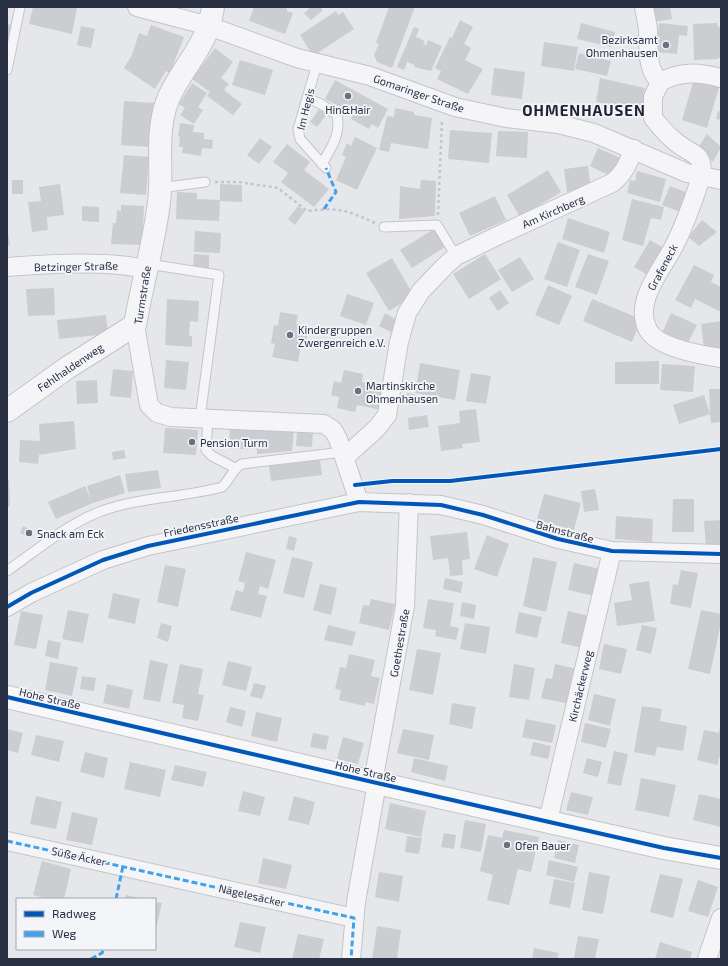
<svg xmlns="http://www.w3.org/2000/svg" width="728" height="966" font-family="'Exo 2',sans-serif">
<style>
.building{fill:#cccdd1}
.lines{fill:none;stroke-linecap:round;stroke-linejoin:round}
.service-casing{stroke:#c4c5c8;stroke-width:11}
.minor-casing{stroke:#c4c5c8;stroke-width:20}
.tertiary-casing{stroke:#c4c5c8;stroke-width:24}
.secondary-casing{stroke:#c4c5c8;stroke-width:24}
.path{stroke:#c5c5ca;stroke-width:2.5;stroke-dasharray:3 3;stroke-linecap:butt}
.service{stroke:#f5f5f7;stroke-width:9}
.minor{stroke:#f5f5f7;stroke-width:18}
.tertiary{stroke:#f5f5f7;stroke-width:22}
.secondary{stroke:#f8f8f8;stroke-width:22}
.quiet{stroke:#3ea3ec;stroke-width:3;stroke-dasharray:6 3;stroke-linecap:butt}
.cycleway-casing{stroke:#f4f5f9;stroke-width:6}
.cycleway{stroke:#0057b8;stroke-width:4}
.poi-dot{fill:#6c717f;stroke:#f4f5f9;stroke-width:1.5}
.labels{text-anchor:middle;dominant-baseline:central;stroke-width:3.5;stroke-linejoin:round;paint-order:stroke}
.poi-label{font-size:11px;fill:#2b3145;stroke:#f4f5f9;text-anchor:start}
.street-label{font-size:11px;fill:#2b3145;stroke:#f4f5f9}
.district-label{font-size:15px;font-weight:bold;letter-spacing:1px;fill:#1d2236;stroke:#f4f5f9}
</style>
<rect width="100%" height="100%" fill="#e6e7ea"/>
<path class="building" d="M33 7 77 8 72 34 29 24Z
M254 7H287V11L293 13 285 34 249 21Z
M311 7H320L323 10 311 20 304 13Z
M389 7H415L392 68 377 62 374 55 379 44 376 43Z
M651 7H670L672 19 654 22Z
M336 11 338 15 343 12 354 29 313 56 300 35Z
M460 20 473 27 464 44 471 48 465 60 483 69 468 94 437 79 441 71 435 68 450 37 452 38Z
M581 23 615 32 611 47 577 39Z
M659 23 688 26 687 36 679 35 677 54 656 52Z
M717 23 718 27H721V58H718V59L694 60 693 24Z
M7 24 13 25 7 49Z
M151 25 184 37 170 73 166 71 155 89 124 68 132 55 139 33 147 36Z
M81 26 95 29 91 48 77 45Z
M414 27 419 29 416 37 425 41 423 44 426 45 428 40 442 46 431 71 414 67 415 65 407 62 404 70 397 67Z
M544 42 578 47 574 71 541 66Z
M215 48 233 62 221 78 229 84 224 90 242 104 233 115 207 96 210 92 192 79Z
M579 53 611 61 607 76 575 69Z
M240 60 273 70 265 95 232 85Z
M494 68 525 72 522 99 491 95Z
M600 78 645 88 644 93 648 94 646 104 641 103 639 111 596 102Z
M694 79 719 87 707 128 682 120Z
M335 80 388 109 378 128 372 124 369 129 351 119 353 114 325 99Z
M192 83 207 93 198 107 203 110 194 124 180 115 185 108 179 104Z
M124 101 154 103 150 147 121 145Z
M320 108 327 114 317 127 310 122Z
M395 108 414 112V115L432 118 428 149 391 143 389 152 379 150 387 116 394 117Z
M718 111 721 112V120L716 119Z
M180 123 194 125 193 132 204 133V139L213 140 212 149 202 148 201 156 182 153 183 147H179L180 137 178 136Z
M450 130 492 133 489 163 448 159Z
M498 131 528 132 527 158 496 156Z
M707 134 721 147 713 162 698 148Z
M355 137 377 148 357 190 336 180 346 157 342 155 347 143 351 146Z
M260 138 272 147 259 164 247 155Z
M287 144 310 162 304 170 329 189 314 207 281 182 288 173 273 162Z
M598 148 623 159 614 178 590 166Z
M124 155 149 157 146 195 120 193Z
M588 166 591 189 567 192 564 169Z
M548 170 561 192 520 217 507 195Z
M637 171 666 179 660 202 627 193 630 180 635 181Z
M12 180H23V194H12Z
M421 180 436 181 435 216 399 219 400 186 420 189Z
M60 184 64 215 47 217 48 230 32 232 28 202 41 201 39 187Z
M220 184 242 185V202L220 201 219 221 176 219 177 192 197 193V199L220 200Z
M670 186 691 194 683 213 662 205Z
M495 196 506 220 470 236 459 213Z
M632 199 664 207 661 220 651 218 643 246 622 240Z
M121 205 144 206 142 245 111 244 113 223H116L117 210 121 211Z
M82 206 99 207V222L82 221Z
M298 206 305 211 295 225 288 219Z
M568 218 610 232 604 253 562 239Z
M702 220 717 232 699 246 688 237Z
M7 228 10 245 7 246Z
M434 229 445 247 412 268 400 250Z
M195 231 221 233 220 253 194 252Z
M650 240 667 250 651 277 634 267Z
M558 242 580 250 567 287 544 279Z
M194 254 209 255V270L193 269Z
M485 254 501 279 469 299 453 274Z
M588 254 609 261 597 295 575 287Z
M520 257 534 279 512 292 498 270Z
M392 258 414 296 389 311 366 273Z
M694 265 714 275 711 282 721 287V312L695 299 691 308 675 300Z
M548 285 572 296 559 325 535 315Z
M54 288 55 315 28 316 26 289Z
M500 290 509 303 498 311 489 298Z
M347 294 374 303 366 325 340 316Z
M167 299 199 301 198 322 190 321 189 336H192V347L165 345Z
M592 299 641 319 632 342 583 321Z
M280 312 298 315 296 324 309 327 305 346 301 345 298 362 272 357 275 344 271 343 274 325 278 326Z
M385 313 399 321 393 333 379 326Z
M671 313 697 325 687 345 662 333Z
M106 315 108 334 59 339 57 320Z
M721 321V347L704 349 701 324Z
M166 360 189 362 186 390 164 388Z
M659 361V384H615V362Z
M420 363 460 370 455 400 415 393Z
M662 364 695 366 693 392 660 390Z
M113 369 133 371 131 398 110 396Z
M344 370 363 374 362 382 386 387 381 410 357 405 355 412 337 408 339 397 331 395 334 381 341 383Z
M471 373 491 376 486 404 466 401Z
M97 380 98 403 77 404 76 381Z
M709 389H721V422L711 423 710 414 679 424 673 405 704 395 710 414Z
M407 393 417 395 415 406 405 404Z
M476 409 480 442 462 444 463 448 441 451 438 426 460 423 459 411Z
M427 415 429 427 409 430 408 418Z
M74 421 76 449 39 455 38 464 19 462 20 440 40 441 39 424Z
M230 424 294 431 292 451 257 454V449H229Z
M165 428 198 430 196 455 163 453Z
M297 432 313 433 312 447 296 446Z
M124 450 126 458 113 460 112 452Z
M320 460 322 475 271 481 269 466Z
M158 470 161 488 128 492 125 474Z
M120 475 125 493 93 503 56 519 48 502 85 486 91 500 87 486Z
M7 480H9L10 506 7 507Z
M595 489 599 510 584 512 581 491Z
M544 494 581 503 574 530 537 520Z
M673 499H694V532H672Z
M616 516 653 519 652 542 615 539Z
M721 520V546L706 547 704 521Z
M23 526 32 530 29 537 20 533Z
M467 532 470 559 462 560 463 575 450 576 448 558 433 560 430 536Z
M487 535 509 544 497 577 474 569Z
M289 536 297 538 294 551 286 549Z
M246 552 276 560 268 589 260 586 258 594 267 596 261 618 230 610 236 590 243 592 245 583 238 581Z
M292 557 313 562 304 598 283 593Z
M533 557 557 562 546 612 523 606Z
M574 563 600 569 594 596 568 590Z
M165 565 186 569 178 607 157 602Z
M681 570 698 573 691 608 670 604 673 584 678 585Z
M445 578 463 582 461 593 443 589Z
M649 581 655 621 617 626 614 603 632 600 629 584Z
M320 584 337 588 331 615 313 610Z
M113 593 140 599 135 624 108 618Z
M371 599 395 604 389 630 359 623 363 605 369 606Z
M428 599 454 603 450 626 459 628 456 640 435 636 436 630 423 628Z
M462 602 476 605 474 619 460 616Z
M68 610 89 614 83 643 62 639Z
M701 610 721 614V623L710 674 688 669Z
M21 611 43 615 36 649 14 645Z
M568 611 589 616 582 648 561 643Z
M519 612 542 617 537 638 515 633Z
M161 623 172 626 168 642 157 638Z
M465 623 490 627 486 654 460 649Z
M328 625 356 632 352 646 324 640Z
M642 625 657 628 651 654 636 650Z
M48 640 61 643 58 659 45 656Z
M604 644 627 649 621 674 599 669Z
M417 649 441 653 433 695 409 690Z
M349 654 375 660 371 676 380 678 374 704 366 702 365 706 339 700 341 690 335 689 340 667 346 668Z
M150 660 168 664 160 702 143 699Z
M228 661 252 667 246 691 222 685Z
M50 662 78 667 72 696 45 690Z
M180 664 203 669 198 694 204 695 198 721 182 718 184 705 172 703Z
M514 664 535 668 529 700 509 697Z
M555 664 577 669 570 704 541 698 546 678 552 679Z
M82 676 96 678 94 691 80 689Z
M254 683 266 686 262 699 250 696Z
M107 684 133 690 129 709 103 703Z
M594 694 616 699 610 726 588 720Z
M452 703 476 707 472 729 449 724Z
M642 706 662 709 660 721 687 726 683 751 657 747 655 756 634 752Z
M230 707 246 711 242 727 226 722Z
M256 712 282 718 277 742 251 736Z
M526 719 556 725 552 743 522 737Z
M585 723 611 729 606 748 581 742Z
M720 727 721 757H719L718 765 697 760 704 730 719 733Z
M7 729 23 733 18 753 7 750Z
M403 729 434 735 429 760 397 753Z
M313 733 329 736 326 750 310 747Z
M36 735 64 741 59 762 31 755Z
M343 737 364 743 358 764 337 759Z
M533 742 551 746 548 759 530 755Z
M614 751 628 754 621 786 607 783Z
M85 752 108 758 104 778 80 772Z
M414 758 448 766 445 781 411 772Z
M587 758 602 762 598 777 583 773Z
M130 762 166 770 160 797 124 789Z
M175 765 207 772 203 787 171 780Z
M641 778 676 785 669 817 635 810Z
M243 791 265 797 260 816 238 811Z
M571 792 593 797 588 815 566 810Z
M699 794 721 799V827L693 820Z
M36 796 62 802 56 829 30 824Z
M294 796 315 802 309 825 288 820Z
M390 803 426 811 421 837 385 829Z
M72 812 98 818 92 845 66 840Z
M465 820 486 824 481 852 460 848Z
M504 830 539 837 531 872 518 869 509 905 487 900 493 875 480 871 488 835 502 838Z
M444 833 456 835 454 849 441 847Z
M407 836 422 838 419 854 405 852Z
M558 840 579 845 575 863 554 858Z
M263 858 292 865 286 889 258 883Z
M549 860 578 867 574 882 546 875Z
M42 861 71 869 64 899H48L33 895Z
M379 872 403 876 399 902 375 897Z
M589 872 610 876 603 914 582 910Z
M660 874 683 879 673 918 650 912Z
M554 879 575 883 570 908 549 904Z
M698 880 718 887 708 917 688 911Z
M126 895 140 898V899H125Z
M155 902 162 903 156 929H155Z
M240 922 266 927 260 953 234 947Z
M377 926 401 930 397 959H372Z
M298 934 324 939 319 959H292Z
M578 936 599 939 595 959 574 958Z
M660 942 692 952 690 959H655Z
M534 948 559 953 557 959H532Z"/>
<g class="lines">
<g class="service-casing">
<path id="service" d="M317 64 298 129 300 139 326 168
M7 70 20 7
M307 98 321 104 337 115C341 135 332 146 322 164
M160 188 205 182
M384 227 437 225 456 256
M148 264 219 275 200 418
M208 419 206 450 212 456 235 468
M7 571C36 551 66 525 99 512 138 497 182 498 222 487 230 480 232 469 242 464L343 452"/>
</g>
<g class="minor-casing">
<path id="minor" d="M137 7 209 26 297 58 370 76 455 107 506 118 558 124 594 133 687 173 721 180
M644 7C645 15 648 24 648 32 649 50 646 68 660 82
M721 78C698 72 681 71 660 82L653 97V118C663 130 672 141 686 149 692 153 699 155 701 163 704 173 697 188 694 198 688 214 682 231 674 246 662 270 633 301 648 330 658 348 702 355 721 358
M7 267C47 264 107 260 145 269
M135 325 149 405 157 413 171 417 324 424 333 430 338 439 359 502
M345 457 377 428 387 415 399 342 407 313 421 291 443 268 456 256 495 237 612 183C624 174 628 163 634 149
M7 607 31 593 103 560 148 546 359 502 441 505 483 515 558 539 612 551 721 554
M373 782 405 606 409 503
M548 821 612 551
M7 841 354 918
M351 959 356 902 377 783
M707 959 721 918"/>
</g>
<g class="tertiary-casing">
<path id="tertiary" d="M7 411 67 368 135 325C142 284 154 244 159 202 163 171 156 140 165 108 174 78 200 54 209 25 211 19 212 13 213 7"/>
</g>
<g class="secondary-casing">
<path id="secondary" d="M7 697 377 783 664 848 721 858"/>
</g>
<path class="path" d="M215 182H239L278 188 307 211C339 207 346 210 375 223
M438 215 442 120"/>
<use href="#service" class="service"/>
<use href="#minor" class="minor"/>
<use href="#tertiary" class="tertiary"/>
<use href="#secondary" class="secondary"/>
<path class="quiet" d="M324 209 336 192 326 168
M7 841 354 918 351 959
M116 899 123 866
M91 959 102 953 104 949"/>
<g class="cycleway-casing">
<path id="cycleway" d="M355 485 392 481H450L721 449
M7 607 31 593 103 560 148 546 359 502 441 505 483 515 558 539 612 551 721 554
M7 697 377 783 664 848 721 858"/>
</g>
<use href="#cycleway" class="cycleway"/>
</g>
<g class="poi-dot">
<circle cx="666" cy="45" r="4"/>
<circle cx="348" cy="96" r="4"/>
<circle cx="290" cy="335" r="4"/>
<circle cx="358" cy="391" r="4"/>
<circle cx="192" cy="442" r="4"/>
<circle cx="29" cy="533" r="4"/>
<circle cx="507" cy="845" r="4"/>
</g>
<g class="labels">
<g class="poi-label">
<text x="658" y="39" text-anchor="end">Bezirksamt<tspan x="658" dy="13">Ohmenhausen</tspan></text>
<text x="348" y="109" text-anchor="middle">Hin&amp;Hair</text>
<text x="298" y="329">Kindergruppen<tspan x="298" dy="13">Zwergenreich e.V.</tspan></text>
<text x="366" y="385">Martinskirche<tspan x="366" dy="13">Ohmenhausen</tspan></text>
<text x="200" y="442">Pension Turm</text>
<text x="37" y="533">Snack am Eck</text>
<text x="515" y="845">Ofen Bauer</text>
</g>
<g class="street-label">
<text transform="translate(419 93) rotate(19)">Gomaringer Straße</text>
<text transform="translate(305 109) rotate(-76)">Im Hegis</text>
<text transform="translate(553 211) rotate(-24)">Am Kirchberg</text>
<text transform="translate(76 266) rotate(-1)">Betzinger Straße</text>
<text transform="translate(662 267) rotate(-62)">Grafeneck</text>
<text transform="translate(142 295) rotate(-81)">Turmstraße</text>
<text transform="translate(70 367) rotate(-34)">Fehlhaldenweg</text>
<text transform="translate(201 525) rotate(-12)">Friedensstraße</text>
<text transform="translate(565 531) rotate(15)">Bahnstraße</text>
<text transform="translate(399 643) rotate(-80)">Goethestraße</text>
<text transform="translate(580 686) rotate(-77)">Kirchäckerweg</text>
<text transform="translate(50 698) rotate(13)">Hohe Straße</text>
<text transform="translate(366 771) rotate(13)">Hohe Straße</text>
<text transform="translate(79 856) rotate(12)">Süße Äcker</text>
<text transform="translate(252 895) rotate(13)">Nägelesäcker</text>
</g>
<g class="district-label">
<text x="584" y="110">OHMENHAUSEN</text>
</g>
</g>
<rect width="728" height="966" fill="none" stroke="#2b3145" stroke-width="16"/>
<rect x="16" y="898" width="140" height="52" fill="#f4f5f9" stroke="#a4a7b1"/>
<rect x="24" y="911" width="20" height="6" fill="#0057b8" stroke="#a4a7b1"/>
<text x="52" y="918" font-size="12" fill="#2b3145">Radweg</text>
<rect x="24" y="931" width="20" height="6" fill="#3ea3ec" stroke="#a4a7b1"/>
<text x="52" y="938" font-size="12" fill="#2b3145">Weg</text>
</svg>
